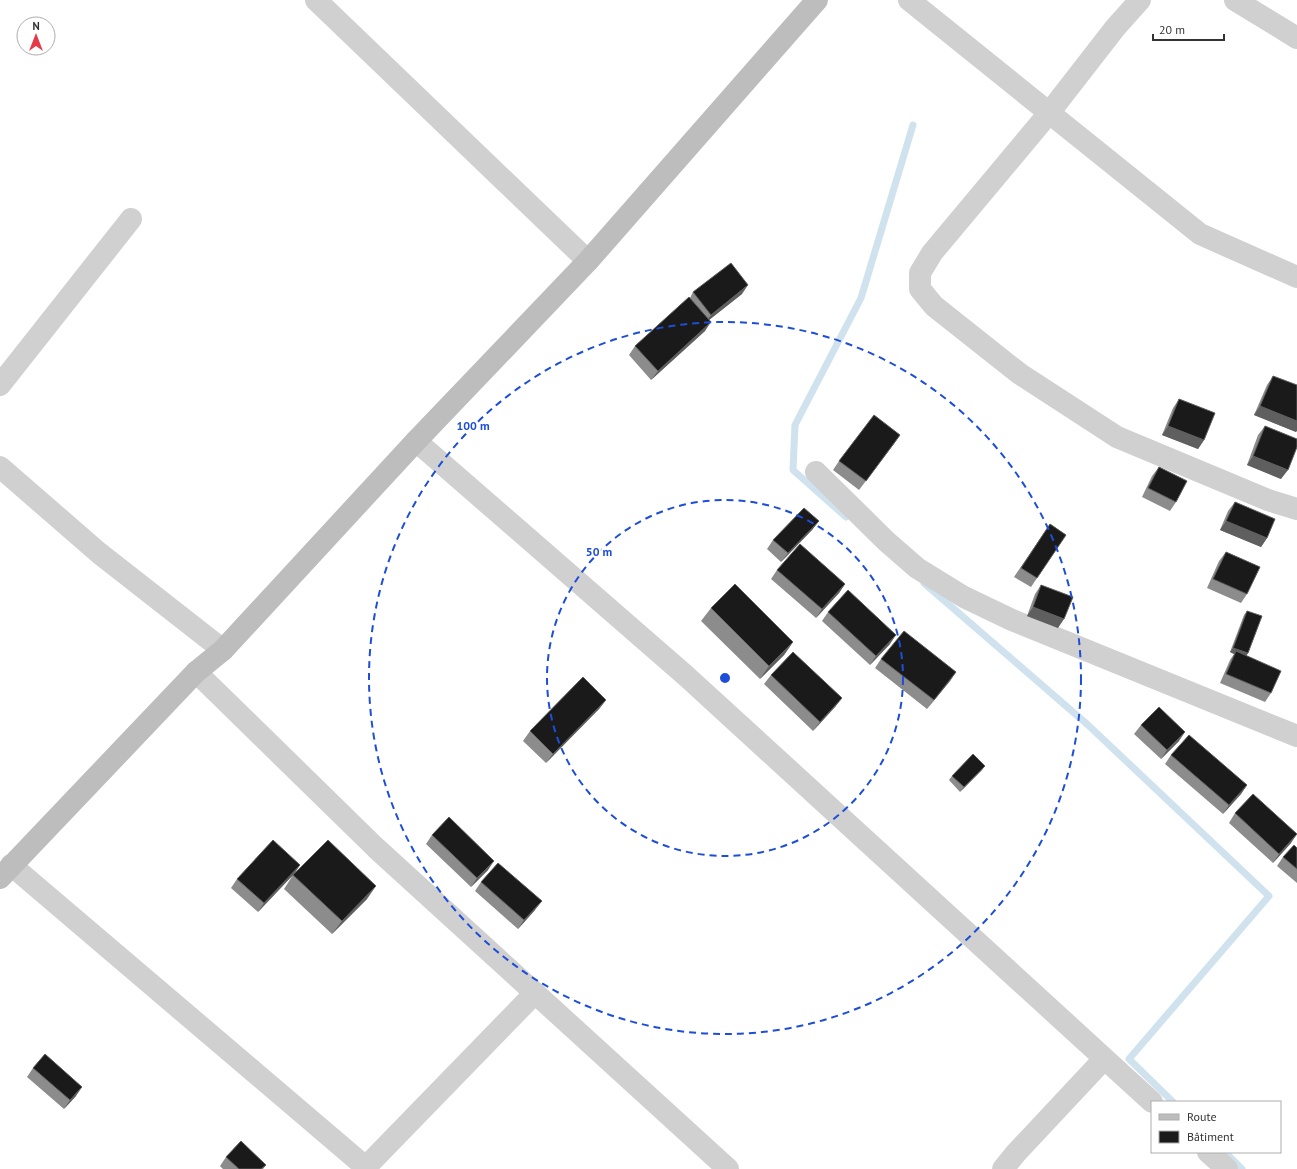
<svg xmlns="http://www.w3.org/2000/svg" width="1297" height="1169" font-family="'PT Sans',sans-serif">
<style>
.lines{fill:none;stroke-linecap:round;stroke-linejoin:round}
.stream{stroke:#cfe2ee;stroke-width:7}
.minor{stroke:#d0d0d0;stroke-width:22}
.secondary{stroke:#bdbdbd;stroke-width:22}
.wall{fill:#8c8c8c}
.shaded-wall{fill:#5f5f5f}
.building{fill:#1a1a1a;stroke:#5f5f5f}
.ring{fill:none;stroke:#1d4ed8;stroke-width:2;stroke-dasharray:7 5}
.centre{fill:#1d4ed8;stroke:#fff;stroke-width:2}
.ring-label{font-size:12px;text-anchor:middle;font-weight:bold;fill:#1d4ed8;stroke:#fff;stroke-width:4;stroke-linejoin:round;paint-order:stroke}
</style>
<rect width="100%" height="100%" fill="#fff"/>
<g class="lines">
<path class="stream" d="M846 517 793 470 795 425 861 298 913 125
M924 583 1088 725 1269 896 1129 1059 1173 1102
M1225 1152 1242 1169"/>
<path class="minor" d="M316 0 588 261
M909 0 1200 234 1297 277
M1140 0 1115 28 1049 113 932 253 920 273V289L934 306 1020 374 1117 437 1268 500 1297 509
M1235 0 1297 38
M0 385 131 219
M416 441 685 675 1152 1102
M0 467 99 553 223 650
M816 472 886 541 917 568 964 597 1012 620 1297 736
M196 672 376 848 728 1169
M11 865 368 1169
M1208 1152 1227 1169
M364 1169 535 993
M1003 1169 1016 1153 1104 1059"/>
<path class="secondary" d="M0 878 196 672 223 650 416 441 588 261 817 0"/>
</g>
<path class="wall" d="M693 292 742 294 709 320 705 331 651 380 629 355 635 346 690 298Z
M1273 376 1296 432 1254 415 1267 385Z
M1179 399 1204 440 1198 449 1162 435 1173 408Z
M1265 426 1281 479 1247 465 1258 435Z
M900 435 859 490 833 470 839 461Z
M1159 467 1176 502 1170 511 1142 497 1152 476Z
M1235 502 1267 538 1261 547 1220 530 1228 511Z
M819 521 812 530 781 562 767 549 773 540Z
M1050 524 1066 535 1031 587 1014 577Z
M1226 552 1247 594 1241 603 1207 588 1219 561Z
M777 570 845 584 839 593 816 618 771 579Z
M1041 585 1058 628 1027 616 1035 594Z
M711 608 793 642 784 655 760 679 701 621Z
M1247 611 1248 653 1246 656 1271 693 1265 702 1220 683 1230 660 1234 654 1230 652 1244 615Z
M828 612 890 644 870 665 822 621Z
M881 659 956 672 950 681 927 709 875 668Z
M771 675 842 698 835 707 813 731 764 684Z
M606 700 599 709 546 763 523 741 530 731Z
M1141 725 1179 741 1161 759 1134 734Z
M1171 755 1247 785 1241 794 1223 814 1165 764Z
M982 770 960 792 949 780 952 776Z
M1235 813 1291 843 1273 863 1229 823Z
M432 835 488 870 471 887 426 844Z
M1297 848V883L1277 866 1283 857Z
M300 865 294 874 258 912 231 888 237 879Z
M293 875 367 899 332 934 284 889Z
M481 882 535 910 518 929 475 891Z
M33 1068 76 1096 64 1109 27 1077Z
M226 1157 266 1165 263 1169H223L220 1166Z"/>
<path class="shaded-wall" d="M748 285 742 294 704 324 711 315Z
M711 322 705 331 651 380 658 371Z
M1260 406 1297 421V431L1296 432 1254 415Z
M1168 426 1204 440 1198 449 1162 435Z
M900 435 894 444 859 490 866 481Z
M1253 456 1288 470 1281 479 1247 465Z
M819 521 812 530 781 562 788 553Z
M1226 521 1267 538 1261 547 1220 530Z
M845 584 839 593 816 618 822 609Z
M1033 607 1064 619 1058 628 1027 616Z
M896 635 890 644 870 665 876 656Z
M793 642 784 655 760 679 769 666Z
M1233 648 1248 653 1245 658 1236 651 1234 654 1230 652Z
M956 672 950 681 927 709 934 700Z
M842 698 835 707 813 731 820 722Z
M606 700 599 709 546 763 553 754Z
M1185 732 1179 741 1161 759 1167 750Z
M985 766 982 770 960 792 964 787Z
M1247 785 1241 794 1223 814 1229 805Z
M1297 834 1291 843 1273 863 1279 854Z
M494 861 488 870 471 887 477 878Z
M300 865 294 874 258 912 264 903Z
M376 886 367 899 332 934 342 921Z
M542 901 535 910 518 929 524 920Z
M82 1087 76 1096 64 1109 70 1100Z"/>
<path class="building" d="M731 263 748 285 711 315 693 292Z
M689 297 711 322 658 371 635 346Z
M1273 376 1297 385V421L1260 406Z
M1179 399 1215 413 1204 440 1168 426Z
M874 415 900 435 866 481 839 461Z
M1265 426 1297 439V447L1288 470 1253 456Z
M1159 467 1187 481 1176 502 1148 488Z
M1235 502 1275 519 1267 538 1226 521Z
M804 508 819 521 788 553 773 540Z
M1050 524 1066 535 1037 578 1021 568Z
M800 544 845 584 822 609 777 570Z
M1226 552 1260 567 1247 594 1213 579Z
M735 584 793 642 769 666 711 608Z
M1041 585 1073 597 1064 619 1033 607Z
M848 590 896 635 876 656 828 612Z
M1247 611 1262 616 1248 653 1233 648Z
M904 631 956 672 934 700 881 659Z
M1236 651 1281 671 1271 693 1226 674Z
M793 652 842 698 820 722 771 675Z
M583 677 606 700 553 754 530 731Z
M1159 707 1185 732 1167 750 1141 725Z
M1189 735 1247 785 1229 805 1171 755Z
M973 754 985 766 964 787 952 776Z
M1253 794 1297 834 1279 854 1235 813Z
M449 817 494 861 477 878 432 835Z
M273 840 300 865 264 903 237 879Z
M328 840 376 886 342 921 293 875Z
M1294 845 1297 848V869L1283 857Z
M498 863 542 901 524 920 481 882Z
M45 1054 82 1087 70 1100 33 1068Z
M241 1141 266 1165 261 1169H239L226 1157Z"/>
<g class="ring">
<circle cx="725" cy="678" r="178"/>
<circle cx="725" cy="678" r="356"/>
</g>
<circle cx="725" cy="678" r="6" class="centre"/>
<g class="ring-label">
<text x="473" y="430">100 m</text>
<text x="599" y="556">50 m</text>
</g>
<rect x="1151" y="1101" width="130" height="52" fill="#ffffff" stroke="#adadad"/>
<rect x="1159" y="1114" width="20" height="6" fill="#bdbdbd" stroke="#adadad"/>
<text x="1187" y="1121" font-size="12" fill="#333333">Route</text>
<rect x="1159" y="1131" width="20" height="12" fill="#1a1a1a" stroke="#adadad"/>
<text x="1187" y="1141" font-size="12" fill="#333333">Bâtiment</text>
<g transform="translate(36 36)"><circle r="19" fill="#ffffff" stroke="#adadad"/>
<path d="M0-3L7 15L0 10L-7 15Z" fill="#e63946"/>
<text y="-6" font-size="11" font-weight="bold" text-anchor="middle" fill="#333333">N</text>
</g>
<path d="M1153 34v6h71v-6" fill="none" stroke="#333333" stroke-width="2"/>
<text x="1159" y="34" font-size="12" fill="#333333" stroke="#ffffff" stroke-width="3" paint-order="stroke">20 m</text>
</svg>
